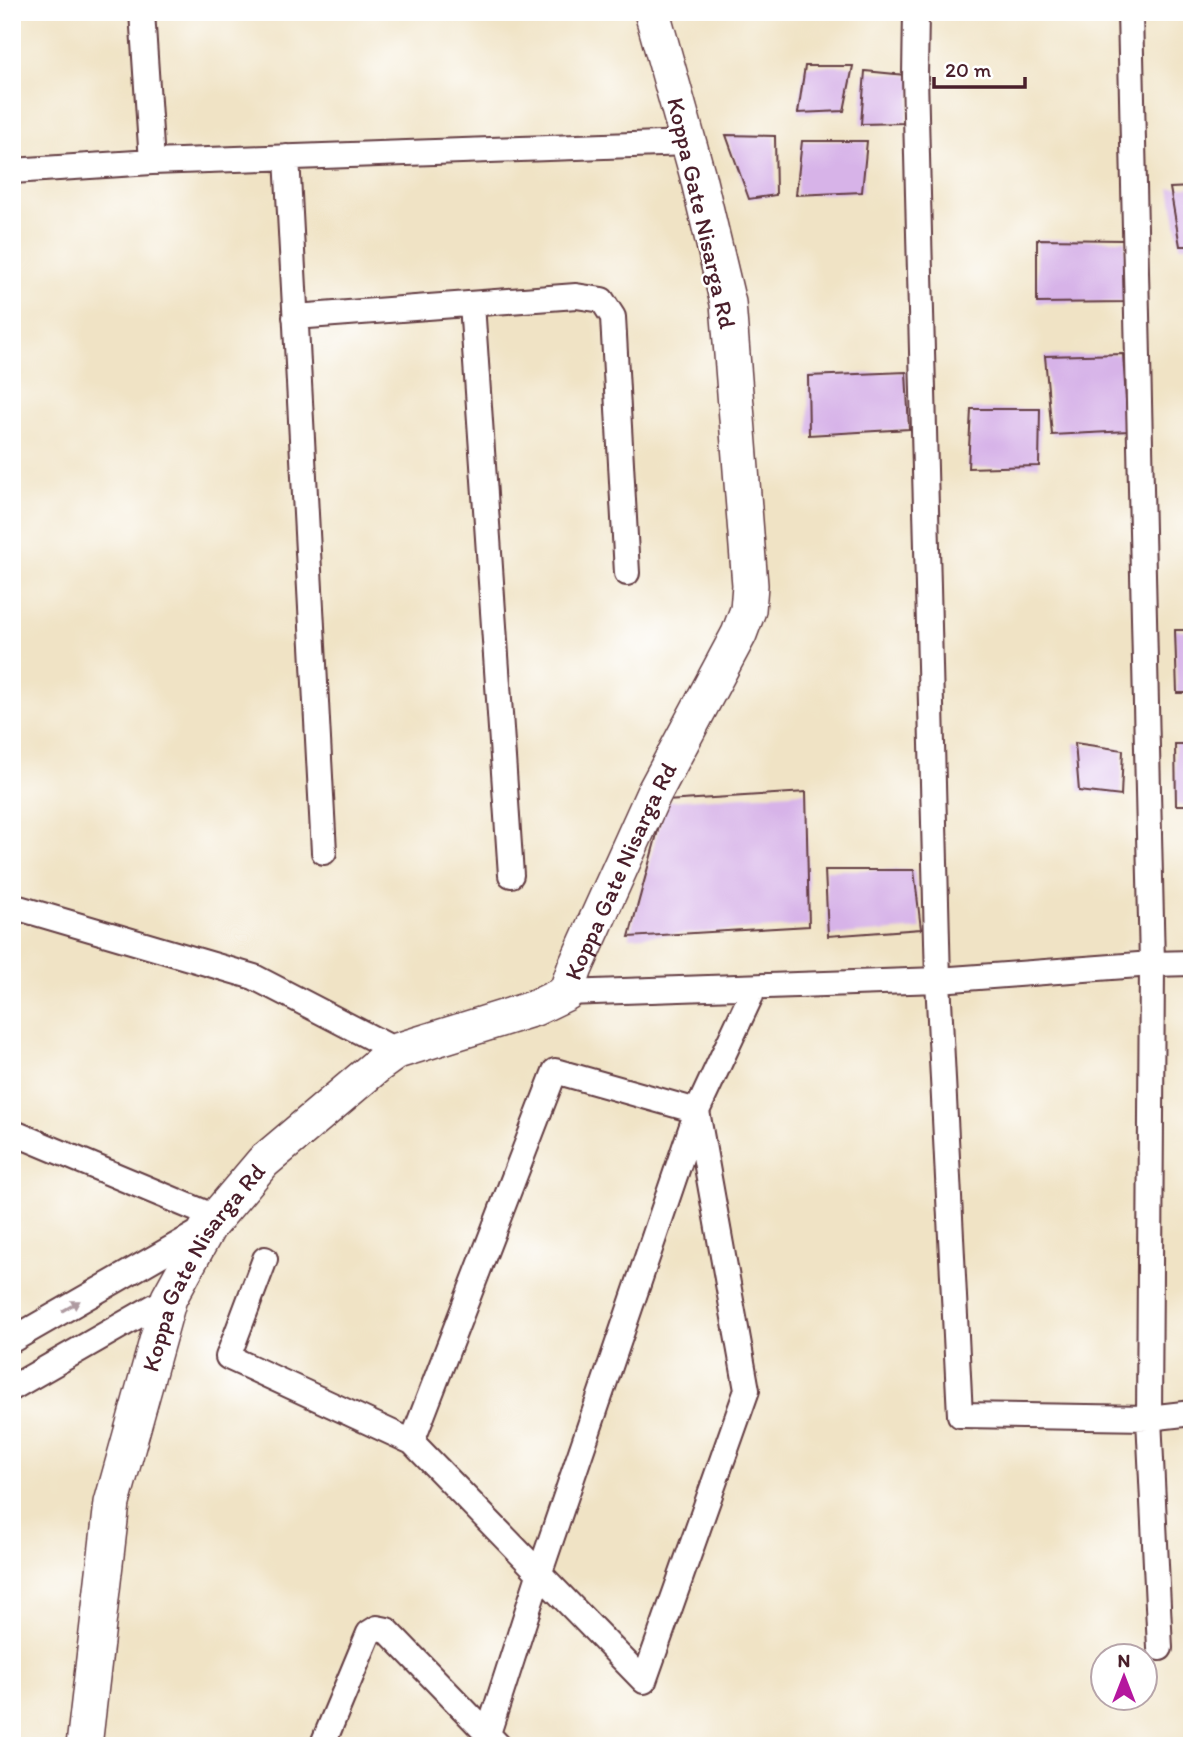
<svg xmlns="http://www.w3.org/2000/svg" width="1204" height="1758" font-family="Itim,sans-serif">
<style>
.building{fill:#d7b3e8}
.lines{fill:none;stroke-linecap:round;stroke-linejoin:round}
.street-casing{stroke:#633c42;stroke-width:28}
.secondary-casing{stroke:#633c42;stroke-width:38}
.street{stroke:#fff;stroke-width:24}
.secondary{stroke:#fff;stroke-width:35}
.oneway{fill:#ae9aa0}
.labels{text-anchor:middle;dominant-baseline:central;stroke-width:5;stroke-linejoin:round;paint-order:stroke}
.street-label{font-size:24px;fill:#4a1f2b;stroke:#fff}
</style>
<rect width="100%" height="100%" fill="#fff"/>
<filter id="ink" filterUnits="userSpaceOnUse"><feTurbulence type="fractalNoise" baseFrequency=".0143" numOctaves="2"/><feDisplacementMap in="SourceGraphic" scale="14" xChannelSelector="R" yChannelSelector="G"/><feConvolveMatrix kernelMatrix="1 2 1 2 8 2 1 2 1" color-interpolation-filters="sRGB"/></filter>
<filter id="wash" filterUnits="userSpaceOnUse"><feTurbulence type="fractalNoise" baseFrequency=".00686" numOctaves="4" result="noise"/><feDisplacementMap in="SourceGraphic" scale="28" xChannelSelector="R" yChannelSelector="G"/><feGaussianBlur stdDeviation="1.57" result="paint"/><feColorMatrix in="noise" values="0 0 0 0 0 0 0 0 0 0 0 0 0 0 0 0 0 1.4 0 .05"/><feComposite in="paint" operator="in"/></filter>
<g filter="url(#wash)">
<rect width="100%" height="100%" fill="#f0e3c5"/>
<g id="blocks">
<path class="building" d="M805 66H853L844 111 798 113Z
M865 71 915 76 905 123 861 124Z
M726 135 775 136 776 195 749 199Z
M802 141H867L862 192 796 195Z
M1192 187V246H1180L1170 188Z
M1037 239 1125 240 1128 302 1037 303Z
M1123 354 1128 431 1052 435 1045 356Z
M906 372 909 429 809 435 808 376Z
M971 409H1040L1039 466 968 468Z
M1175 630H1192V693H1177Z
M1075 743 1123 750 1121 796 1079 791Z
M1175 744H1192V805H1176Z
M806 792 809 926 629 937 666 801Z
M825 870H914L921 929 828 936Z"/>
</g>
</g>
<g filter="url(#ink)">
<use href="#blocks" fill-opacity="0" stroke="#633c42" stroke-width="2"/>
<g class="lines">
<g class="street-casing">
<path id="street" d="M142 12 152 162
M916 12 915 76 938 980 960 1415 1149 1418 1192 1413
M1130 12 1152 964 1149 1418 1160 1648
M287 157 324 852
M12 171 152 162 688 143
M472 304 511 875
M295 317 576 296 602 300 613 317 627 573
M12 906 254 977 397 1051
M566 993 938 980 1152 964 1192 963
M12 1132 215 1217
M265 1259 228 1357 412 1442 644 1681 747 1390 697 1111 555 1071 412 1442
M12 1340 205 1229
M12 1388 169 1298
M322 1746 369 1633 377 1628 387 1630 498 1745
M484 1746 540 1572 697 1111 755 987"/>
</g>
<g class="secondary-casing">
<g id="secondary">
<path id="s1" d="M84 1746 112 1503 169 1298 208 1227 263 1162 379 1064 397 1051 535 1008 566 993 575 968 653 795 739 634 748 610 750 585 728 303 697 173 652 12"/>
</g>
</g>
<use href="#street" class="street"/>
<use href="#secondary" class="secondary"/>
</g>
<defs><path id="oneway-solid" d="M-6-.8H1V-3.2L6.5 0L1 3.2V.8H-6Z" transform="scale(1.75)"/></defs>
<use class="oneway" href="#oneway-solid" transform="translate(71 1306) rotate(-30)"/>
</g>
<g class="labels">
<g class="street-label">
<text transform="translate(702 213) rotate(77)">Koppa Gate Nisarga Rd</text>
<text stroke="none"><textPath href="#s1" startOffset="1110">Koppa Gate Nisarga Rd</textPath></text>
<text stroke="none"><textPath href="#s1" startOffset="500">Koppa Gate Nisarga Rd</textPath></text>
</g>
</g>
<rect width="1204" height="1758" fill="none" stroke="#fff" stroke-width="42"/>
<g transform="translate(1124 1677)"><circle r="33" fill="#ffffff" stroke="#b7a5aa" stroke-width="2"/>
<path d="M0-5L12 26L0 18L-12 26Z" fill="#b5179e"/>
<text y="-10" font-size="19" font-weight="bold" text-anchor="middle" fill="#4a1f2b">N</text>
</g>
<path d="M934 77v10h91v-10" fill="none" stroke="#4a1f2b" stroke-width="3.5"/>
<text x="945" y="77" font-size="21" fill="#4a1f2b" stroke="#ffffff" stroke-width="5" paint-order="stroke">20 m</text>
</svg>
